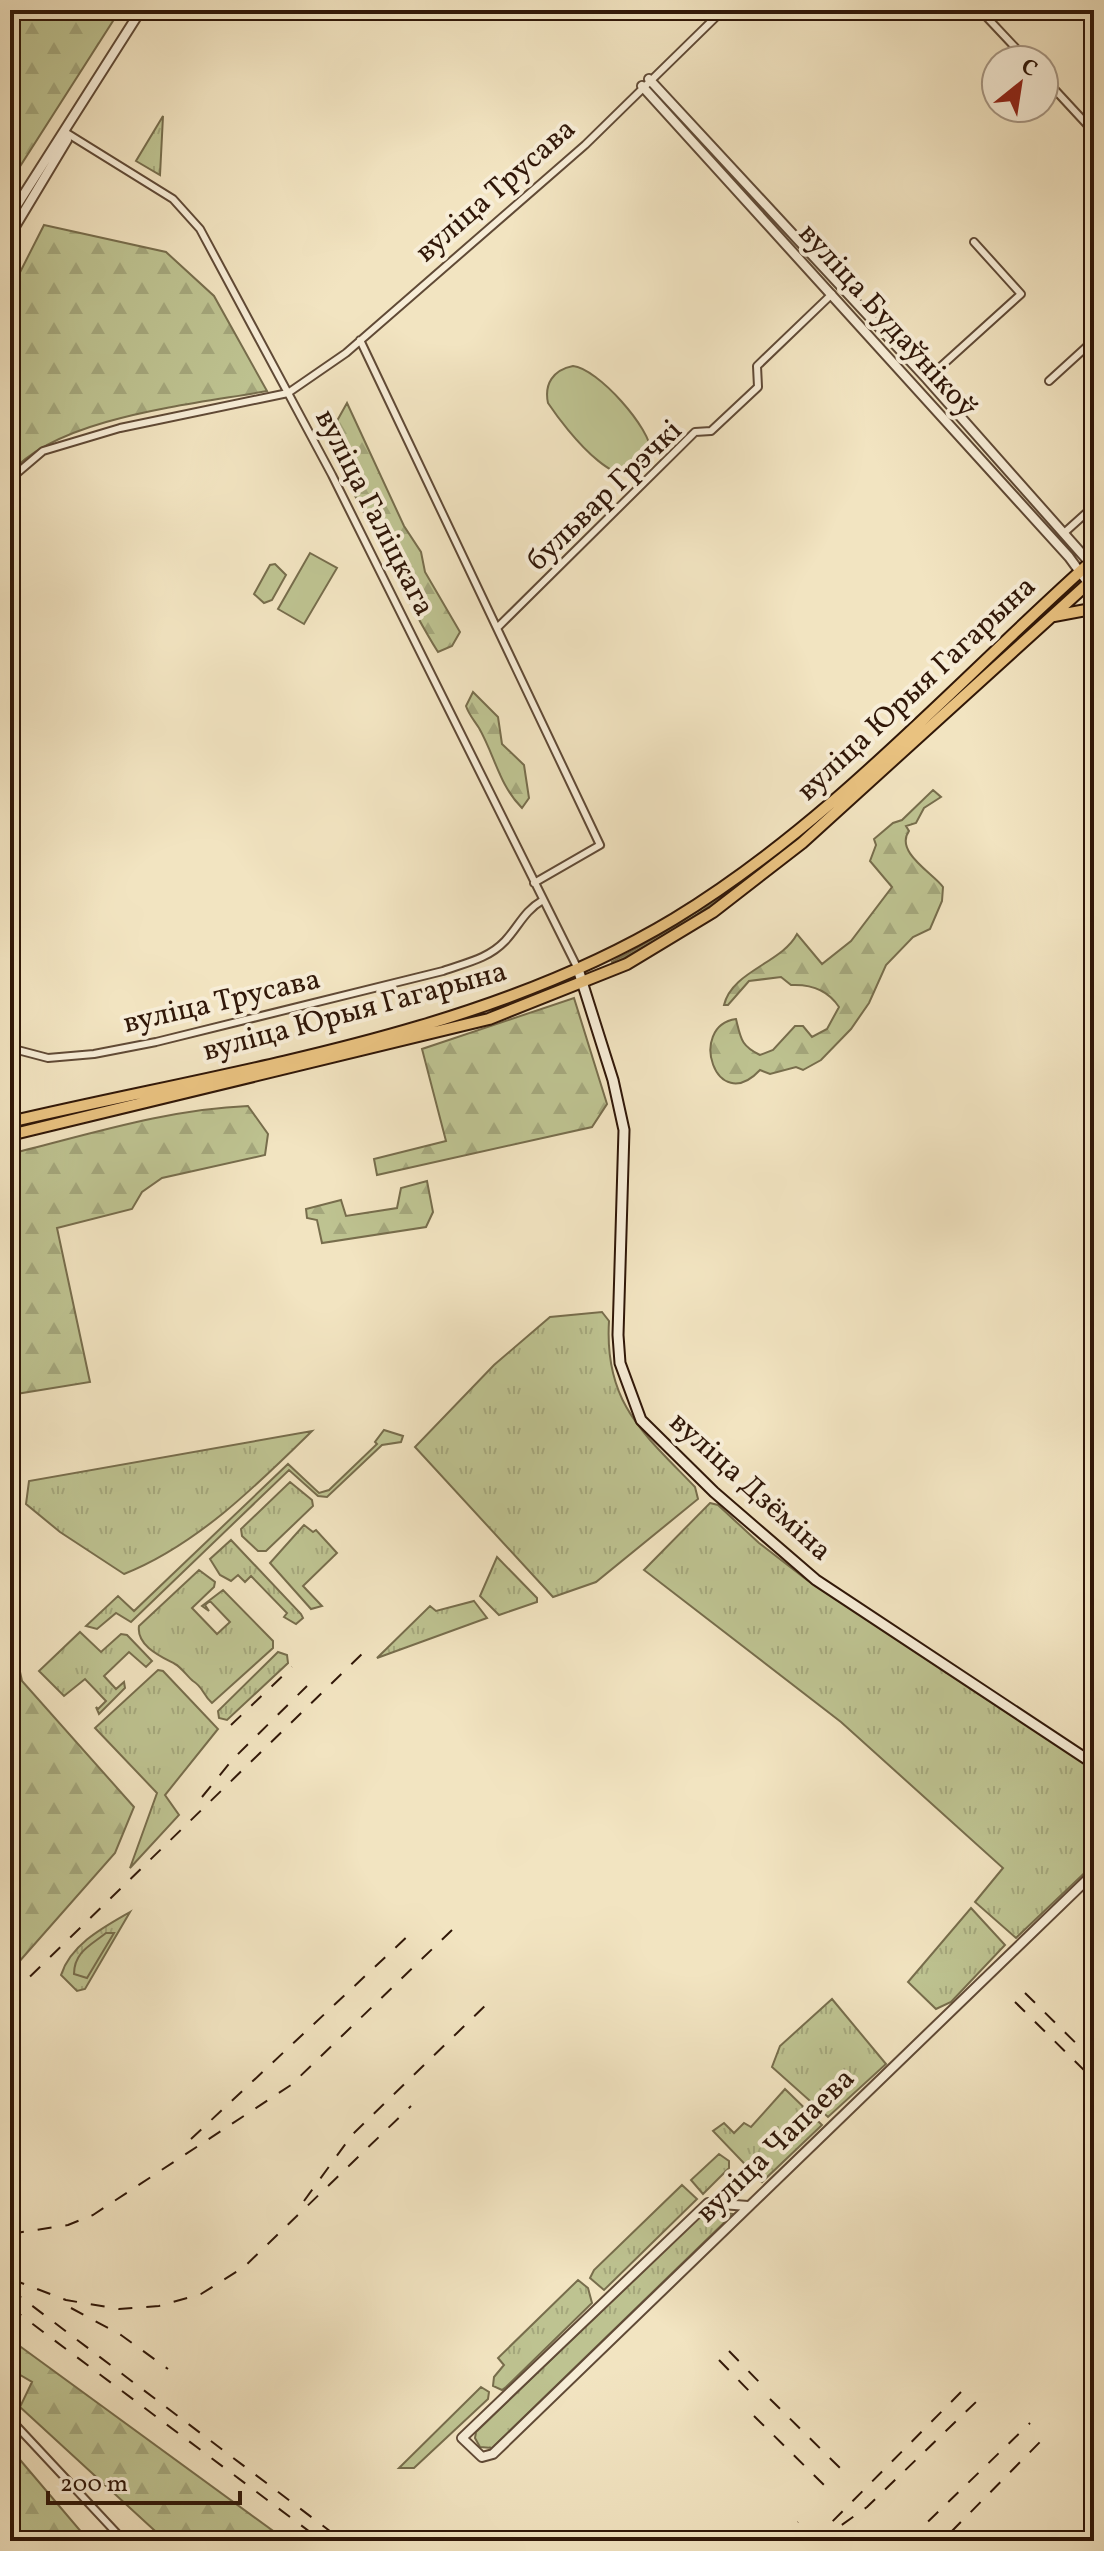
<svg xmlns="http://www.w3.org/2000/svg" width="1104" height="2551" font-family="Vollkorn,serif">
<style>
.grass{fill:url(#grass-tufts);stroke:#776d4c;stroke-width:2}
.forest{fill:url(#forest-firs);stroke:#776d4c;stroke-width:2}
.garden{fill:#bec391;stroke:#776d4c;stroke-width:2}
.lines{fill:none;stroke-linecap:round;stroke-linejoin:round}
.minor-casing{stroke:#604a36;stroke-width:10}
.tertiary-casing{stroke:#604a36;stroke-width:12}
.secondary-casing{stroke:#301708;stroke-width:13}
.primary-casing{stroke:#301708;stroke-width:14}
.minor{stroke:#f7edd7;stroke-width:6}
.tertiary{stroke:#f7edd7;stroke-width:8}
.secondary{stroke:#f7edd7;stroke-width:9}
.primary{stroke:#e9c280;stroke-width:10}
.rail{stroke:#301708;stroke-width:2;stroke-dasharray:14 14;stroke-linecap:butt}
.labels{text-anchor:middle;dominant-baseline:central;stroke-width:8;stroke-linejoin:round;paint-order:stroke}
.street-label{font-size:30px;fill:#301708;stroke:#f7edd7}
</style>
<defs>
<pattern id="grass-tufts" width="24" height="20" patternUnits="userSpaceOnUse" patternTransform="scale(2)"><rect width="24" height="20" fill="#bec391"/><path d="M3 7l-1-3M5 7V3M7 7l1-3M15 17l-1-3M17 17v-4M19 17l1-3" fill="none" stroke="#a4a77c"/></pattern>
<pattern id="forest-firs" width="22" height="20" patternUnits="userSpaceOnUse" patternTransform="scale(2)"><rect width="22" height="20" fill="#bec391"/><path d="M5 1l3.5 6h-7zM16 11l3.5 6h-7z" fill="#a4a77c"/></pattern>
</defs>
<rect width="100%" height="100%" fill="#f2e4c1"/>
<filter id="stains"><feTurbulence type="fractalNoise" baseFrequency=".0025" numOctaves="4"/><feColorMatrix values="0 0 0 0 .2 0 0 0 0 .09 0 0 0 0 .02 0 0 0 .5 -.17"/></filter>
<radialGradient id="worn" r=".72"><stop offset=".6" stop-color="#630" stop-opacity="0"/><stop offset="1" stop-color="#630" stop-opacity=".3"/></radialGradient>
<path class="grass" d="M163 116 160 175 136 161Z
M1065 592 1018 642 764 867 678 928 613 964 612 962C785 870 922 724 1065 592Z
M602 1312 609 1321C604 1403 644 1434 695 1487L698 1499 596 1582 553 1597 415 1447 494 1365 550 1317Z
M384 1430 403 1436 401 1442 382 1445 327 1497 318 1496 289 1470 131 1622 116 1613 97 1629 86 1626 118 1596 134 1611 288 1464 319 1493 329 1490 377 1444 375 1442Z
M312 1431C257 1485 197 1545 124 1574L60 1532 26 1504 29 1481Z
M290 1482 312 1500 313 1506 266 1551H258L242 1536 241 1529Z
M710 1503 718 1505 759 1543 807 1580 1094 1770V1864L1016 1938 975 1902 1003 1868 841 1722 644 1570Z
M304 1525 313 1532 316 1530 337 1553 303 1586 322 1606 311 1609 270 1563Z
M231 1540 301 1614 303 1618 296 1624 284 1617 287 1613 251 1576 245 1582 238 1575 231 1581 220 1575 210 1559Z
M497 1557 537 1598V1602L499 1615 480 1596Z
M199 1570 215 1582 214 1587 192 1608 217 1634 230 1622 210 1601 205 1605 209 1611 202 1606 223 1590 273 1641V1648L212 1703C202 1694 204 1688 193 1681 188 1677 181 1667 175 1664 162 1657 136 1646 139 1626Z
M474 1601 487 1618 377 1658 430 1606 436 1611Z
M80 1632 101 1652 121 1634 127 1635 152 1661 146 1667 129 1652 104 1676 116 1689 124 1682 125 1688 99 1714 96 1707 98 1709 106 1701 85 1679 64 1696 39 1671Z
M278 1652 287 1655 288 1663 227 1720 219 1718 218 1711Z
M158 1670 163 1671 218 1729 165 1795 179 1815 130 1868 157 1793 95 1728Z
M971 1908 1005 1945 951 2002 936 2009 908 1982Z
M130 1912 85 1989 77 1991 61 1975C71 1944 104 1927 130 1912Z
M832 1999 886 2064 828 2117 772 2067 780 2046Z
M785 2089 822 2125 762 2182 713 2131 724 2123 734 2133 744 2123 751 2127Z
M719 2154 729 2161V2168L703 2194 691 2180Z
M682 2185 697 2199 604 2290 590 2278 594 2270Z
M705 2211 733 2214 492 2448 480 2447 475 2438 476 2432Z
M578 2280 588 2288 592 2303 506 2387 502 2390 493 2386 494 2377 504 2365 498 2358Z
M481 2387 489 2392 488 2399 414 2468H399Z"/>
<path class="forest" d="M10 10H120L10 182Z
M44 225 166 252 214 296 267 391C196 404 56 417 10 474V292Z
M347 403 404 526 421 552 425 572 460 632 452 646 438 652C403 597 379 536 345 478L348 462 342 460 328 437Z
M473 692 498 717 502 744 524 765 529 798 522 808C499 785 495 756 479 728 474 720 469 715 466 706Z
M933 790 941 797 924 808 916 823 906 826 909 831C894 852 934 874 943 887L942 901 930 929 913 937 886 965 869 1003 851 1029 821 1060 803 1070 796 1067 770 1074 760 1070C716 1117 687 1026 736 1019 741 1039 741 1046 760 1055L773 1050 795 1026H803L812 1037 827 1029 839 1007C828 990 811 984 791 985L781 977 749 981 728 1005H724C732 971 782 963 797 934L822 964 851 941 892 887 870 861 876 845 874 839 893 823 902 820Z
M574 998 607 1104 592 1127 377 1175 374 1159 446 1141 422 1049Z
M248 1106 268 1134 265 1155 162 1178 142 1192 132 1209 57 1228 90 1382 10 1395V1154C87 1135 168 1109 248 1106Z
M427 1181 433 1212 426 1227 322 1243 317 1220 307 1218 306 1209 341 1200 346 1216 397 1208 401 1188Z
M10 1626 22 1681 134 1807 115 1853 10 1972Z
M106 1933H114L87 1978 74 1974C74 1952 91 1945 106 1933Z
M10 2339 287 2541H166L20 2407 32 2382 10 2369Z
M10 2448 89 2541H10Z"/>
<path class="garden" d="M573 366C597 368 652 429 651 453 631 516 564 427 548 403 544 384 553 370 573 366Z
M310 553 337 568 304 624 278 609Z
M275 564 286 575 272 600 264 603 254 594 270 565Z"/>
<g class="lines">
<g class="minor-casing">
<path id="minor" d="M980 10 1027 60
M1044 78 1094 132
M65 132 173 199 200 229 332 475 578 969
M360 340 600 845 534 883
M927 379 1021 294 974 242
M1049 381 1094 340
M10 486 16 474 43 451 120 428 288 393 346 353 585 145 723 10
M1064 533 1094 506
M498 627 695 432 711 431 758 387 757 366 832 294
M10 1048 48 1058 94 1054 156 1042 443 971C465 963 488 959 505 941 519 926 524 911 543 900
M10 2419 124 2541"/>
</g>
<g class="tertiary-casing">
<path id="tertiary" d="M649 79 927 379 1090 563
M642 86 1069 557 1088 583
M10 216 141 10
M10 235 67 140 65 132
M748 2206 708 2203 462 2438 482 2457 493 2454 1094 1873"/>
</g>
<g class="secondary-casing">
<path id="secondary" d="M578 969 613 1080 624 1130 618 1335 620 1363 641 1420 714 1492 816 1580 1094 1764"/>
</g>
<g class="primary-casing">
<path id="primary" d="M1054 616 1086 610 1094 613
M10 1122C231 1070 478 1037 674 919 832 823 957 681 1094 559
M10 1135 489 1019 627 964 713 912 802 843 1094 578"/>
</g>
<use href="#minor" class="minor"/>
<use href="#tertiary" class="tertiary"/>
<use href="#secondary" class="secondary"/>
<use href="#primary" class="primary"/>
<path class="rail" d="M231 1725 292 1667
M202 1797 233 1759 307 1686
M1025 1993 1094 2061
M10 1996 365 1651
M1015 2002 1092 2078
M191 2139 410 1934
M304 2201 352 2135 490 2001
M10 2234 68 2225 93 2215 291 2085 453 1929
M11 2279 66 2300 119 2309 159 2306 201 2294 244 2267 411 2106
M10 2289 343 2541
M10 2307 322 2541
M71 2308 121 2335 168 2369
M729 2351 762 2385
M719 2360 752 2394
M770 2399 841 2469
M754 2416 825 2486
M951 2532 1041 2441
M777 2541 798 2522
M813 2541 966 2387
M819 2541 867 2507 977 2401
M908 2541 1030 2423
M1013 2541 1027 2531"/>
</g>
<g class="labels">
<g class="street-label">
<text transform="translate(496 191) rotate(-41)">вуліца Трусава</text>
<text transform="translate(887 321) rotate(48)">вуліца Будаўнікоў</text>
<text transform="translate(605 496) rotate(-44)">бульвар Грэчкі</text>
<text transform="translate(374 513) rotate(63)">вуліца Галіцкага</text>
<text transform="translate(917 689) rotate(-43)">вуліца Юрыя Гагарына</text>
<text transform="translate(222 1002) rotate(-13)">вуліца Трусава</text>
<text transform="translate(355 1012) rotate(-15)">вуліца Юрыя Гагарына</text>
<text transform="translate(750 1487) rotate(42)">вуліца Дзёміна</text>
<text transform="translate(776 2146) rotate(-44)">вуліца Чапаева</text>
</g>
</g>
<rect width="1104" height="2551" fill="none" stroke="#f2e4c1" stroke-width="40"/>
<rect x="12" y="12" width="1080" height="2527" fill="none" stroke="#301708" stroke-width="4"/>
<rect x="20" y="20" width="1064" height="2511" fill="none" stroke="#301708" stroke-width="2"/>
<g transform="translate(1020 84) rotate(30)"><circle r="38" fill="#f7edd7" stroke="#a79784" stroke-width="2"/>
<path d="M0-6L14 30L0 20L-14 30Z" fill="#8f2418"/>
<text y="-12" font-size="22" font-weight="bold" text-anchor="middle" fill="#301708">С</text>
</g>
<path d="M48 2491v12h192v-12" fill="none" stroke="#301708" stroke-width="4"/>
<text x="60" y="2491" font-size="24" fill="#301708" stroke="#f7edd7" stroke-width="6" paint-order="stroke">200 m</text>
<rect width="100%" height="100%" filter="url(#stains)"/>
<rect width="100%" height="100%" fill="url(#worn)"/>
</svg>
